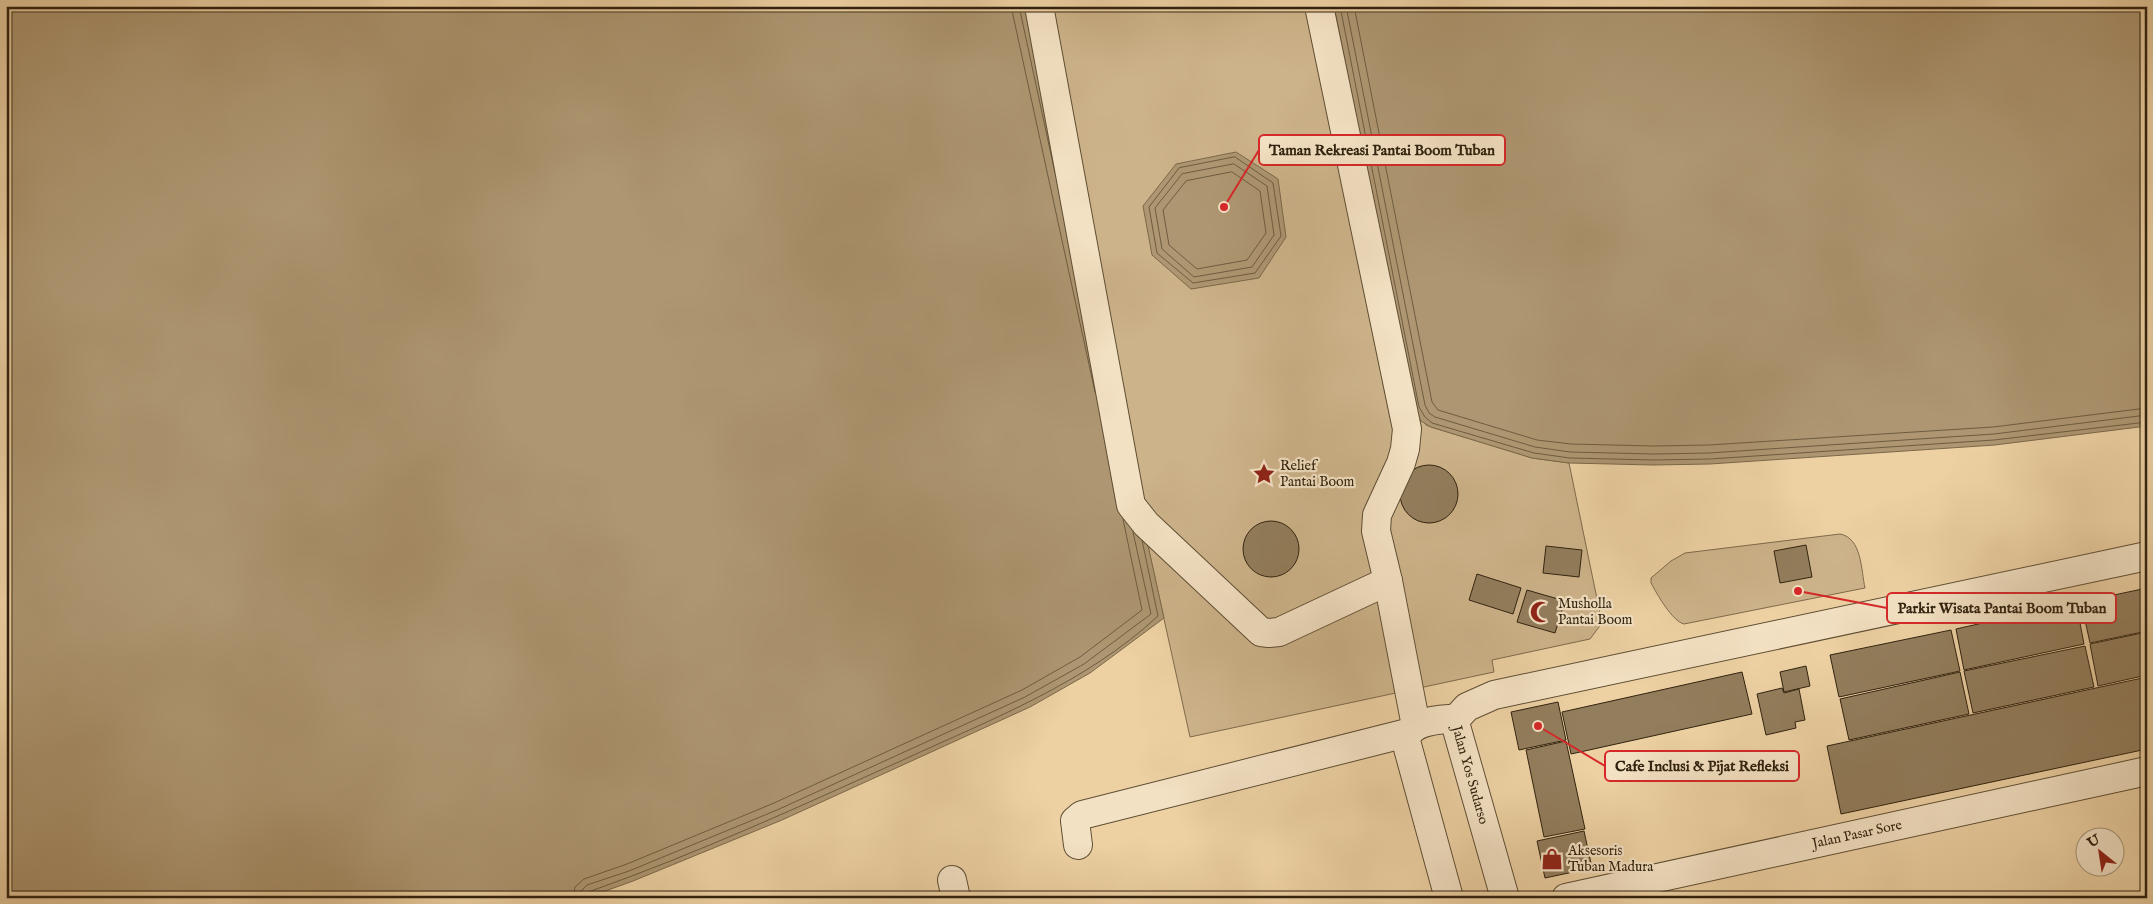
<svg xmlns="http://www.w3.org/2000/svg" width="2153" height="904" font-family="'IM FELL English',serif">
<style>
.green{fill:#cdb38a;stroke:#7e6a4c}
.water{fill:#ad9671;stroke:#7b684a}
.lines{fill:none;stroke-linecap:round;stroke-linejoin:round}
.shore{stroke:#6e5c40;stroke-width:1}
.building{fill:#927d5c;stroke:#30220f}
.minor-casing{stroke:#5f4e34;stroke-width:30}
.minor{stroke:#f3e1c3;stroke-width:28}
.labels{text-anchor:middle;dominant-baseline:central;stroke-width:4.5;stroke-linejoin:round;paint-order:stroke}
.poi-label{font-size:14px;fill:#30220f;stroke:#f3e1c3;text-anchor:start}
.street-label{font-size:14px;fill:#30220f;stroke:#f3e1c3}
.leader{fill:none;stroke:#d62828;stroke-width:2}
.callout-dot{fill:#d62828;stroke:#f3e1c3;stroke-width:2}
.callout{fill:#f3e1c3;stroke:#d62828;stroke-width:2}
.callout-label{font-size:15px;text-anchor:middle;font-weight:bold;fill:#30220f}
</style>
<rect width="100%" height="100%" fill="#edd1a3"/>
<filter id="stains"><feTurbulence type="fractalNoise" baseFrequency=".004" numOctaves="4"/><feColorMatrix values="0 0 0 0 .2 0 0 0 0 .09 0 0 0 0 .02 0 0 0 .5 -.17"/></filter>
<radialGradient id="worn" r=".72"><stop offset=".6" stop-color="#630" stop-opacity="0"/><stop offset="1" stop-color="#630" stop-opacity=".3"/></radialGradient>
<path class="green" d="M1029 6H1334L1414 409 1426 425 1431 427 1532 458 1569 463 1602 623 1590 639 1492 660 1494 672 1190 737Z
M1840 534C1862 538 1861 570 1865 588L1684 624C1672 621 1657 594 1651 583V578L1671 561 1685 553Z"/>
<path class="water" d="M6 6H1029L1164 618 1090 673 1030 707 782 820 633 881 586 898H6Z
M1334 6H2147V426L1995 445 1710 464 1653 465 1569 463 1532 458 1431 427 1421 421 1414 409Z
M1236 152 1278 179 1286 237 1259 278 1191 289 1152 255 1143 206 1176 164Z"/>
<g class="lines">
<path class="shore" d="M1011 6 1095 392
M1019 6 1055 173
M1340 6 1419 407 1425 417 1432 423 1534 453 1570 458 1654 460 1710 459 1994 440 2147 422
M1346 6 1425 405 1429 413 1435 417 1535 447 1570 452 1654 454 1709 453 1994 434 2147 415
M1354 6 1432 402 1438 410 1537 440 1571 444 1654 446 1709 445 1993 427 2147 408
M1235 157 1273 183 1281 236 1255 273 1193 283 1157 253 1149 207 1179 168Z
M1234 164 1267 186 1274 235 1252 267 1194 277 1162 249 1155 208 1182 174Z
M1232 172 1260 191 1266 233 1247 260 1197 269 1169 245 1163 210 1186 181Z
M573 898 575 887 584 879 627 864 774 803 1022 690 1080 657 1142 610 1123 519
M581 898 582 890 587 885 629 871 777 810 1025 697 1084 664 1151 614 1133 532
M587 898 591 891C698 853 801 806 905 759 992 719 1086 683 1158 616L1142 540"/>
</g>
<path class="building" d="M1400 494a29 29 0 1 1 58 0a29 29 0 1 1-58 0Z
M1243 549a28 28 0 1 1 56 0a28 28 0 1 1-56 0Z
M1806 545 1812 577 1780 583 1774 551Z
M1546 546 1582 550 1579 577 1543 573Z
M1477 574 1521 588 1513 614 1469 600Z
M2147 588V631L2090 643 2081 602Z
M1527 590 1565 601 1555 633 1517 622Z
M2076 602 2084 644 1964 670 1956 629Z
M1951 630 1960 671 1839 697 1830 655Z
M2147 632V675L2098 686 2090 644Z
M2085 646 2094 687 1973 713 1964 671Z
M1806 666 1810 686 1784 692 1780 672Z
M1742 672 1752 714 1571 754 1562 712Z
M1960 672 1969 714 1849 740 1840 699Z
M2147 677V749L1841 814 1827 746Z
M1782 688 1784 693 1799 689 1805 720 1795 722 1796 728 1766 735 1757 694Z
M1558 702 1566 740 1519 750 1511 712Z
M1566 741 1585 829 1544 837 1526 750Z
M1584 831 1592 868 1545 878 1537 841Z"/>
<g class="lines">
<g class="minor-casing">
<g id="minor">
<path d="M1039 6 1131 505 1146 524 1261 632 1269 633 1279 632 1388 581 1416 726"/>
<path d="M1319 6 1407 429 1405 449 1401 463 1377 515 1376 531 1388 581"/>
<path d="M1453 722 1467 707 1494 695 2147 556"/>
<path d="M1078 845 1075 821 1082 815 1407 733"/>
<path d="M952 880 956 898"/>
<path id="s1" d="M1449 898 1406 741C1408 723 1432 720 1449 719L1456 726 1505 898"/>
<path id="s2" d="M1566 898 2147 771"/>
</g>
</g>
<use href="#minor" class="minor"/>
</g>
<defs>
<g id="sight-bare" transform="scale(1.725)"><path d="M0-6L1.8-2.2L6-1.7L2.9 1.2L3.7 5.4L0 3.3L-3.7 5.4L-2.9 1.2L-6-1.7L-1.8-2.2Z" fill="#8f2418" stroke="#f3e1c3" stroke-width="2.5" paint-order="stroke"/></g>
<g id="mosque-bare" transform="scale(1.725)"><path d="M3.5-4.9A6 6 0 1 0 3.5 4.9A5 5 0 1 1 3.5-4.9Z" fill="#8f2418" stroke="#f3e1c3" stroke-width="2.5" paint-order="stroke"/></g>
<g id="shop-bare" transform="scale(1.725)"><path d="M-5-2.5h2.3a2.7 3.5 0 0 1 5.4 0H5L5.5 6h-11ZM-1.5-2.5h3a1.5 2.3 0 0 0-3 0Z" fill="#8f2418" stroke="#f3e1c3" stroke-width="2.5" paint-order="stroke"/></g>
</defs>
<g fill-rule="evenodd">
<use href="#sight-bare" x="1264" y="474"/>
<use href="#mosque-bare" x="1541" y="612"/>
<use href="#shop-bare" x="1552" y="859"/>
</g>
<g class="labels">
<g class="poi-label">
<text x="1280" y="466">Relief<tspan x="1280" dy="16">Pantai Boom</tspan></text>
<text x="1558" y="604">Musholla<tspan x="1558" dy="16">Pantai Boom</tspan></text>
<text x="1568" y="851">Aksesoris<tspan x="1568" dy="16">Tuban Madura</tspan></text>
</g>
<g class="street-label">
<text stroke="none"><textPath href="#s1" startOffset="276">Jalan Yos Sudarso</textPath></text>
<text stroke="none"><textPath href="#s2" startOffset="298">Jalan Pasar Sore</textPath></text>
</g>
</g>
<path class="leader" d="M1224 207L1259 150M1798 591L1887 608M1538 726L1605 766"/>
<g class="callout-dot">
<circle cx="1224" cy="207" r="5"/>
<circle cx="1798" cy="591" r="5"/>
<circle cx="1538" cy="726" r="5"/>
</g>
<g class="callout">
<rect x="1259" y="135" width="246" height="30" rx="5"/>
<rect x="1887" y="593" width="229" height="30" rx="5"/>
<rect x="1605" y="751" width="194" height="30" rx="5"/>
</g>
<g class="callout-label">
<text x="1382" y="155">Taman Rekreasi Pantai Boom Tuban</text>
<text x="2002" y="613">Parkir Wisata Pantai Boom Tuban</text>
<text x="1702" y="771">Cafe Inclusi &amp; Pijat Refleksi</text>
</g>
<rect width="2153" height="904" fill="none" stroke="#edd1a3" stroke-width="25"/>
<rect x="8" y="8" width="2138" height="889" fill="none" stroke="#30220f" stroke-width="2.5"/>
<rect x="12" y="12" width="2128" height="879" fill="none" stroke="#30220f"/>
<g transform="translate(2100 852) rotate(330)"><circle r="24" fill="#f3e1c3" stroke="#a5957b"/>
<path d="M0-4L9 19L0 12L-9 19Z" fill="#8f2418"/>
<text y="-8" font-size="14" font-weight="bold" text-anchor="middle" fill="#30220f">U</text>
</g>
<rect width="100%" height="100%" filter="url(#stains)"/>
<rect width="100%" height="100%" fill="url(#worn)"/>
</svg>
